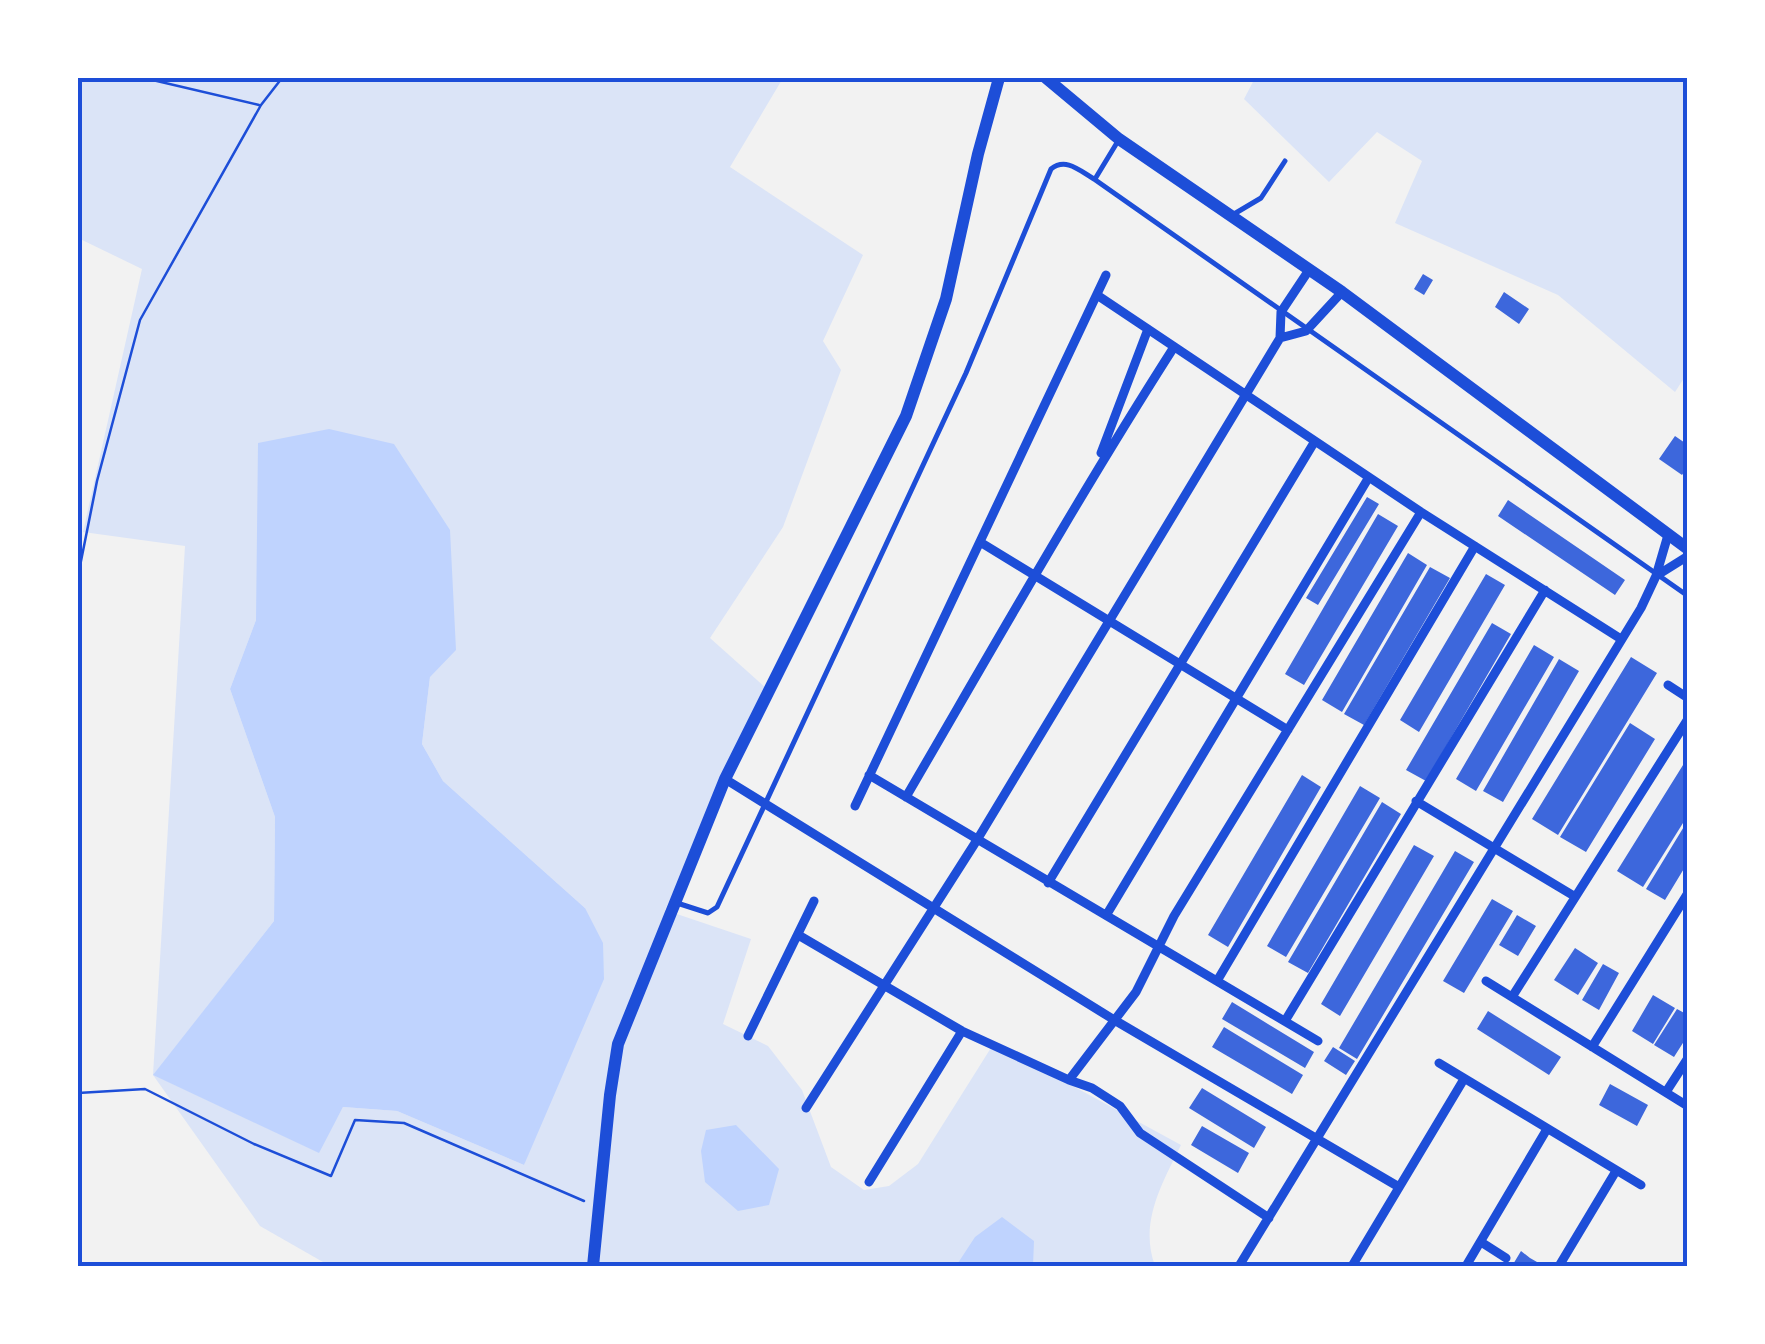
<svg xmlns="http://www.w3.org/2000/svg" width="1765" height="1344" font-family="Merriweather,serif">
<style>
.green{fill:#dbe4f7;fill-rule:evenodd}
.water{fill:#bfd3fe}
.building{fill:#3d67dc}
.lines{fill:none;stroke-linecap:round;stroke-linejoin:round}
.path{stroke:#1d4ed8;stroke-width:2.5}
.service{stroke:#1d4ed8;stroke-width:5}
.minor{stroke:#1d4ed8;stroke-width:9}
.secondary{stroke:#1d4ed8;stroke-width:12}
.neatline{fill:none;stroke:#1d4ed8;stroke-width:4}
</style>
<rect width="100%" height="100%" fill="#f2f2f2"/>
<path class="green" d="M83 78H783L730 167 863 255 823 341 841 370 783 527 710 638 767 689 665 910 751 939 723 1024 768 1046 802 1090 831 1167 864 1190 889 1186 918 1164 994 1043 1181 1145C1162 1184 1139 1222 1155 1266H330L260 1226 153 1075 185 546 83 532 142 269 78 238V89ZM256 620 430 677 422 744 443 781 585 908 524 1165 397 1111 343 1107 318 1152 154 1075 274 921 275 817 230 689Z
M1255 78H1687L1688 372 1675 392 1558 295 1395 223 1422 161 1377 132 1329 182 1244 99Z"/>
<path class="water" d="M329 429 394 444 450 530 456 650 430 677 422 744 443 781 585 908 603 943 604 979 524 1165 397 1111 343 1107 319 1153 153 1075 274 921 275 817 230 689 256 620 258 443Z
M736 1125 779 1169 769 1205 738 1211 705 1182 701 1151 706 1130Z
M1002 1217 1034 1241 1033 1266H956L975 1237Z"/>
<path class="building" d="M1423 274 1433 280 1424 295 1414 289Z
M1504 292 1529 309 1519 324 1495 307Z
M1675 436 1688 445V467L1682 475 1659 459Z
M1367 497 1379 504 1318 605 1306 598Z
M1508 500 1625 580 1615 595 1498 516Z
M1378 514 1398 526 1304 685 1285 674Z
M1408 553 1427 565 1342 712 1322 700Z
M1430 567 1450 578 1364 725 1344 714Z
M1486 574 1505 585 1419 732 1400 720Z
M1492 623 1511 634 1426 781 1406 770Z
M1534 645 1554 657 1476 791 1456 779Z
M1631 657 1657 673 1558 835 1532 819Z
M1559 659 1579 671 1503 802 1483 791Z
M1630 723 1655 739 1586 852 1560 837Z
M1688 757V815L1643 887 1617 871Z
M1302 775 1321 787 1228 947 1208 935Z
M1360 786 1380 798 1286 957 1267 946Z
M1382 802 1401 814 1308 973 1288 962Z
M1688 820V862L1665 900 1646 889Z
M1414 845 1434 856 1340 1016 1321 1004Z
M1455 851 1474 862 1357 1059 1339 1048Z
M1492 899 1513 911 1464 993 1443 981Z
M1517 915 1536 926 1518 956 1499 945Z
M1575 948 1598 963 1578 995 1554 980Z
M1603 964 1619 973 1599 1010 1582 1000Z
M1653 995 1675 1008 1653 1044 1632 1031Z
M1232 1002 1314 1052 1305 1068 1222 1019Z
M1677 1009 1688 1015V1035L1674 1057 1654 1045Z
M1488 1011 1561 1057 1549 1075 1477 1029Z
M1224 1027 1303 1075 1292 1094 1212 1047Z
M1333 1047 1355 1061 1346 1075 1324 1061Z
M1610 1084 1648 1105 1637 1126 1599 1105Z
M1202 1088 1266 1127 1254 1148 1189 1108Z
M1202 1126 1249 1153 1238 1173 1191 1145Z
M1521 1251 1530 1258 1544 1266H1512Z"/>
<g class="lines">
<path class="path" d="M144 78 259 105
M78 576 97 481 140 320 261 105 282 78
M78 1093 145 1089 254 1144 331 1176 355 1120 404 1123 584 1201"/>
<path class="service" d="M1095 179 1118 141
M1234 214 1261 198 1285 161
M677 903 708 913 717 907 966 373 1051 169C1066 157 1080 171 1094 179L1688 596"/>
<path class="minor" d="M1097 295 1421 512 1621 639
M1280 338 1306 331 1342 292
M1101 453 1148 329
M980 542 1288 730
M1656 576 1688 556
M1668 685 1688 698
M869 775 1318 1041
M725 779 1116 1021 1399 1187
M906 797C994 646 1080 494 1174 347
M1416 801 1574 896
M855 806 1106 275
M1048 883 1315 441
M1107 914 1369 477
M800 936 962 1031 1069 1080 1136 992 1174 916 1421 512
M1217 981 1475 546
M1486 981 1686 1105
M1512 997 1688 719
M1285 1021 1545 590
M748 1036 814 901
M1592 1047 1688 893
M1439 1063 1641 1185
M1069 1080 1092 1088 1120 1106 1140 1133 1269 1218
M1666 1092 1688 1058
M806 1108 977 840 1280 338 1281 312 1309 270
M869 1182 962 1031
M1481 1242 1506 1258
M1239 1266 1641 608 1656 576 1668 535
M1352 1266 1464 1079
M1466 1266 1547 1129
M1559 1266 1616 1171"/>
<path class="secondary" d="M1046 78 1119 139 1342 292 1688 549
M593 1266 610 1095 618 1044 725 779 906 416 946 299 978 154 999 78"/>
</g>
<rect width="1765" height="1344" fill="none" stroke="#ffffff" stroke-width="160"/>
<rect x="80" y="80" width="1605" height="1184" class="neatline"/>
</svg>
